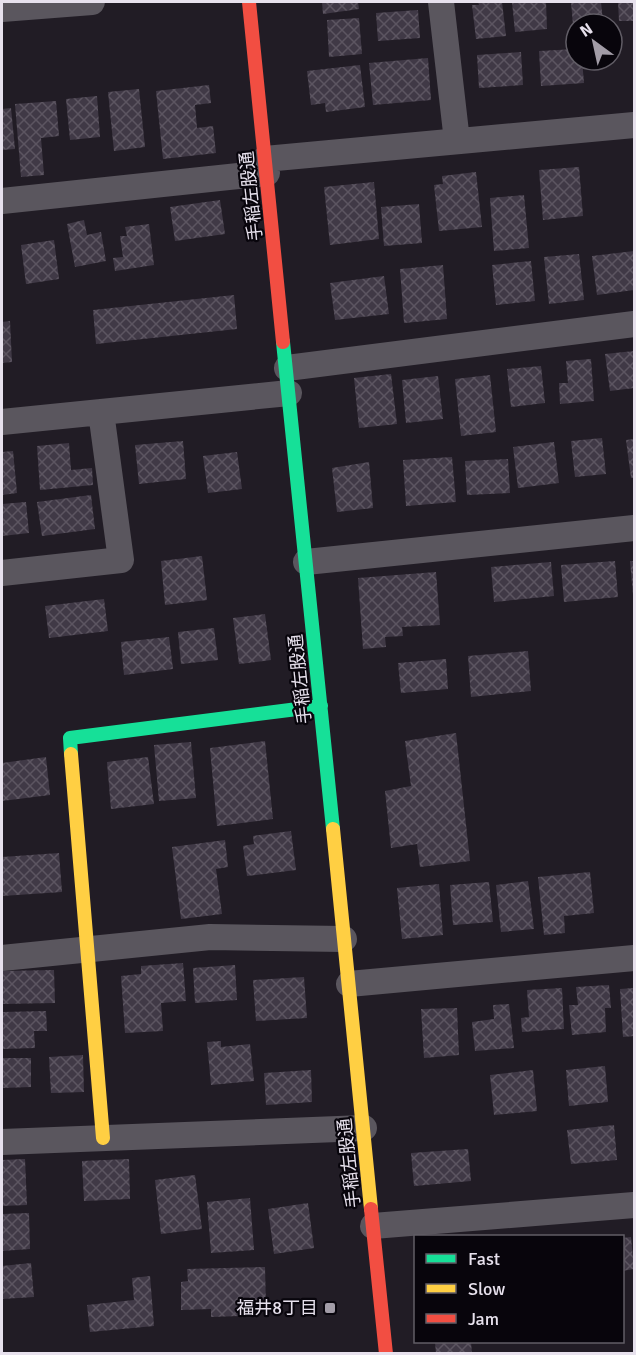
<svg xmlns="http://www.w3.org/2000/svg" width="636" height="1355" font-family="Signika,'Noto Sans JP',sans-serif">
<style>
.building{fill:url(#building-cross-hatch)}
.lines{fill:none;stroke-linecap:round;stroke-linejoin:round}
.street{stroke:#5a565e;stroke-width:26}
.fast{stroke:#16e098;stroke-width:14}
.slow{stroke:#ffcf43;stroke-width:14}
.jam{stroke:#f24e42;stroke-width:14}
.poi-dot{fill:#a29ca7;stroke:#08050c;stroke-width:2}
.labels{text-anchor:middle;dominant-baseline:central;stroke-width:4.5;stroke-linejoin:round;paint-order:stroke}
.street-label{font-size:18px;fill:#e7e1ed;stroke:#08050c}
.poi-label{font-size:18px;fill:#e7e1ed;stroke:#08050c;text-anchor:end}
</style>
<defs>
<pattern id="building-cross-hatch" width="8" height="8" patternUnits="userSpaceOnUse" patternTransform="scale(1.5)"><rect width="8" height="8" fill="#403946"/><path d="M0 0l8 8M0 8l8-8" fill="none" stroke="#5c5561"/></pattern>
</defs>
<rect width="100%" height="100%" fill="#211c25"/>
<path class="building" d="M322 2H358L359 9 323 14Z
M478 2H502L506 36 476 39 472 5H479Z
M512 2H546L547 29 515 32Z
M571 2H601L603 22 573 25Z
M618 2H634V21H619Z
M418 10 420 38 378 41 376 13Z
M359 18 362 54 329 57 327 20Z
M576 49V60H582L584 83 541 86 539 51Z
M521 52 523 85 479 88 477 55Z
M428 58 431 100 373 105 369 63Z
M360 65 365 107 326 112 325 103 311 105 307 71Z
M209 85 211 103 195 105 197 128 213 126 216 153 163 159 156 91Z
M139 89 145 147 114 151 108 92Z
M97 96 100 137 70 140 66 99Z
M56 101 59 136 41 138 44 175 21 177 15 104Z
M11 108 15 149 2 150V109Z
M579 167 583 216 543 220 539 170Z
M476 172 482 227 439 231 434 185 443 184 442 176Z
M374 182 379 239 330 245 324 187Z
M524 195 529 248 494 251 490 198Z
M220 200 225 234 175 241 170 207Z
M419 204 422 243 384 246 381 207Z
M84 220 87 235 101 232 106 261 75 267 67 224Z
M149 224 154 265 115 271 113 258 123 257 120 236H127L125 227Z
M54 240 59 279 26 284 21 245Z
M634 251V290L597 295 592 256Z
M579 254 584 300 549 304 544 257Z
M531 261 535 301 496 305 492 265Z
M443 265 447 319 404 323 400 269Z
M384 276 389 314 335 320 330 283Z
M234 295 237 329 96 344 93 310Z
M10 321 12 362 2 363V322Z
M634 351V388L610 391 605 354Z
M591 359 594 401 560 404 559 383H568L566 361Z
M541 366 545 403 511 407 507 369Z
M391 374 397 424 359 428 354 378Z
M490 375 496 432 461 436 455 379Z
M438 376 443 419 406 423 402 380Z
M602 438 606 474 575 477 571 441Z
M634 439V478H631L626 440Z
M183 441 186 479 139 484 135 445Z
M554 442 559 483 518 488 513 447Z
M69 443 71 470 92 468 93 485 40 490 37 446Z
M13 451 17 493 2 495V452Z
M237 452 242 489 208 493 203 456Z
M452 457 456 502 406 506 403 460Z
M508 459 510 493 467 495 465 461Z
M369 462 373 508 337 512 332 468Z
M91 495 95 529 42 536 37 502Z
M26 502 29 533 2 536V504Z
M202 556 207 600 165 605 161 561Z
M615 561 618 597 564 602 561 565Z
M630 561H634V595H633Z
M551 562 554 596 494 602 491 567Z
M436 572 440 625 402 627 403 636 385 637 386 647 363 649 358 578Z
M104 599 108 631 49 638 45 606Z
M265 614 271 660 239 664 233 618Z
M214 628 218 660 181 664 178 632Z
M169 637 173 669 124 675 121 642Z
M528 651 531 691 471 697 468 656Z
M446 659 448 689 401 693 398 663Z
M456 733 470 861 420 867 417 844 391 848 385 791 411 786 405 741Z
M265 741 273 819 217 826 210 748Z
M191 742 196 798 159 801 154 745Z
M46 757 50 795 2 801V763Z
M148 757 154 804 111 809 107 762Z
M291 831 296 870 247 876 243 846 254 844 253 836Z
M225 840 228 867 216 869 222 914 181 919 172 847Z
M59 853 62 892 2 896V857Z
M590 872 594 913 564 916 565 933 544 935 538 877Z
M528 881 534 929 501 932 496 885Z
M489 882 493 922 453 925 450 885Z
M439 884 443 935 402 939 397 888Z
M183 963 186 1001 161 1003 163 1031 125 1033 121 976 141 974V966Z
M235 965 237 1000 195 1003 193 968Z
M54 970 55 1003 2 1004V971Z
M304 977 307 1018 256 1021 253 980Z
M609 985 611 1008H605L606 1032 572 1035 569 1005H578L576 987Z
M562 988 564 1029 522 1032 521 1018 529 1017 527 990Z
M634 988V1036L623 1037 620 989Z
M509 1004 514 1048 475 1051 472 1022 494 1019 493 1005Z
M457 1008 459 1055 424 1058 421 1009Z
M46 1011 47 1031H34L35 1048 2 1049V1012Z
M221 1041V1047L250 1044 254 1081 211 1085 207 1042Z
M83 1055 84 1092 51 1093 49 1057Z
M2 1058H31V1087L2 1088Z
M605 1066 608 1102 569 1106 566 1070Z
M311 1070 312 1102 266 1105 264 1073Z
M533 1070 537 1111 494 1115 490 1075Z
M614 1125 617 1160 571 1164 567 1130Z
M468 1149 471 1181 414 1186 411 1153Z
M25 1159 27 1205 2 1206V1160Z
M129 1159 130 1199 84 1201 82 1161Z
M195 1175 202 1229 161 1234 155 1180Z
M250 1198 254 1250 211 1253 207 1202Z
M308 1203 314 1248 274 1254 268 1209Z
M29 1213 30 1249 2 1251V1214Z
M631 1237 634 1269 622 1271V1238Z
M31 1263 34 1297 2 1299V1266Z
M265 1267 266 1307 239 1308 240 1316 211 1317V1309L181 1310V1282L188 1281 187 1269Z
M150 1276 154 1326 90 1332 87 1305 134 1300 132 1278Z
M435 1342H471L472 1354H436Z"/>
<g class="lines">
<path class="street" d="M441 2 457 141
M2 9 92 2
M265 159 634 125
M2 201 267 173
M287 368 634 324
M2 422 289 393
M306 562 634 528
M2 573 121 560 101 412
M2 958 210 937 344 939
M349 984 634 958
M2 1142 364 1128
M373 1226 634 1205"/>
<path class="fast" d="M283 342 333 829
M71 754 70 738 321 706"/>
<path class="slow" d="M71 754 103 1138
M333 829 371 1209"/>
<path class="jam" d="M249 2 283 342
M371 1209 386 1354"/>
</g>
<rect class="poi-dot" x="324" y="1302" width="12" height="12" rx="3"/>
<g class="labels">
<g class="street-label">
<text transform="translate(251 196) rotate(-96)">手稲左股通</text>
<text transform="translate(300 679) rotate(-96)">手稲左股通</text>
<text transform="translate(349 1163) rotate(-96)">手稲左股通</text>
</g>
<g class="poi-label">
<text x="318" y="1308">福井8丁目</text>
</g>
</g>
<rect width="636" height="1355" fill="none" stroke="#e7e1ed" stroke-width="6"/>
<rect x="414" y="1235" width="210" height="108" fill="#08050c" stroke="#615d66" stroke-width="1.5"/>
<rect x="426" y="1254" width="30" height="9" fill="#16e098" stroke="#615d66" stroke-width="1.5"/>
<text x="468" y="1265" font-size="18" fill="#e7e1ed">Fast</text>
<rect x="426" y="1284" width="30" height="9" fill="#ffcf43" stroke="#615d66" stroke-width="1.5"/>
<text x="468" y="1295" font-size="18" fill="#e7e1ed">Slow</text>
<rect x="426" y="1314" width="30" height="9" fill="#f24e42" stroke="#615d66" stroke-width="1.5"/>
<text x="468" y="1325" font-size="18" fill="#e7e1ed">Jam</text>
<g transform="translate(594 42) rotate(327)"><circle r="28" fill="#08050c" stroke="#615d66" stroke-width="1.5"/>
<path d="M0-4.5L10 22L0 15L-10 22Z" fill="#a29ca7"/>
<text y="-9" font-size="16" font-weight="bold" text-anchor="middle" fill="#e7e1ed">N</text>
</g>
</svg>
